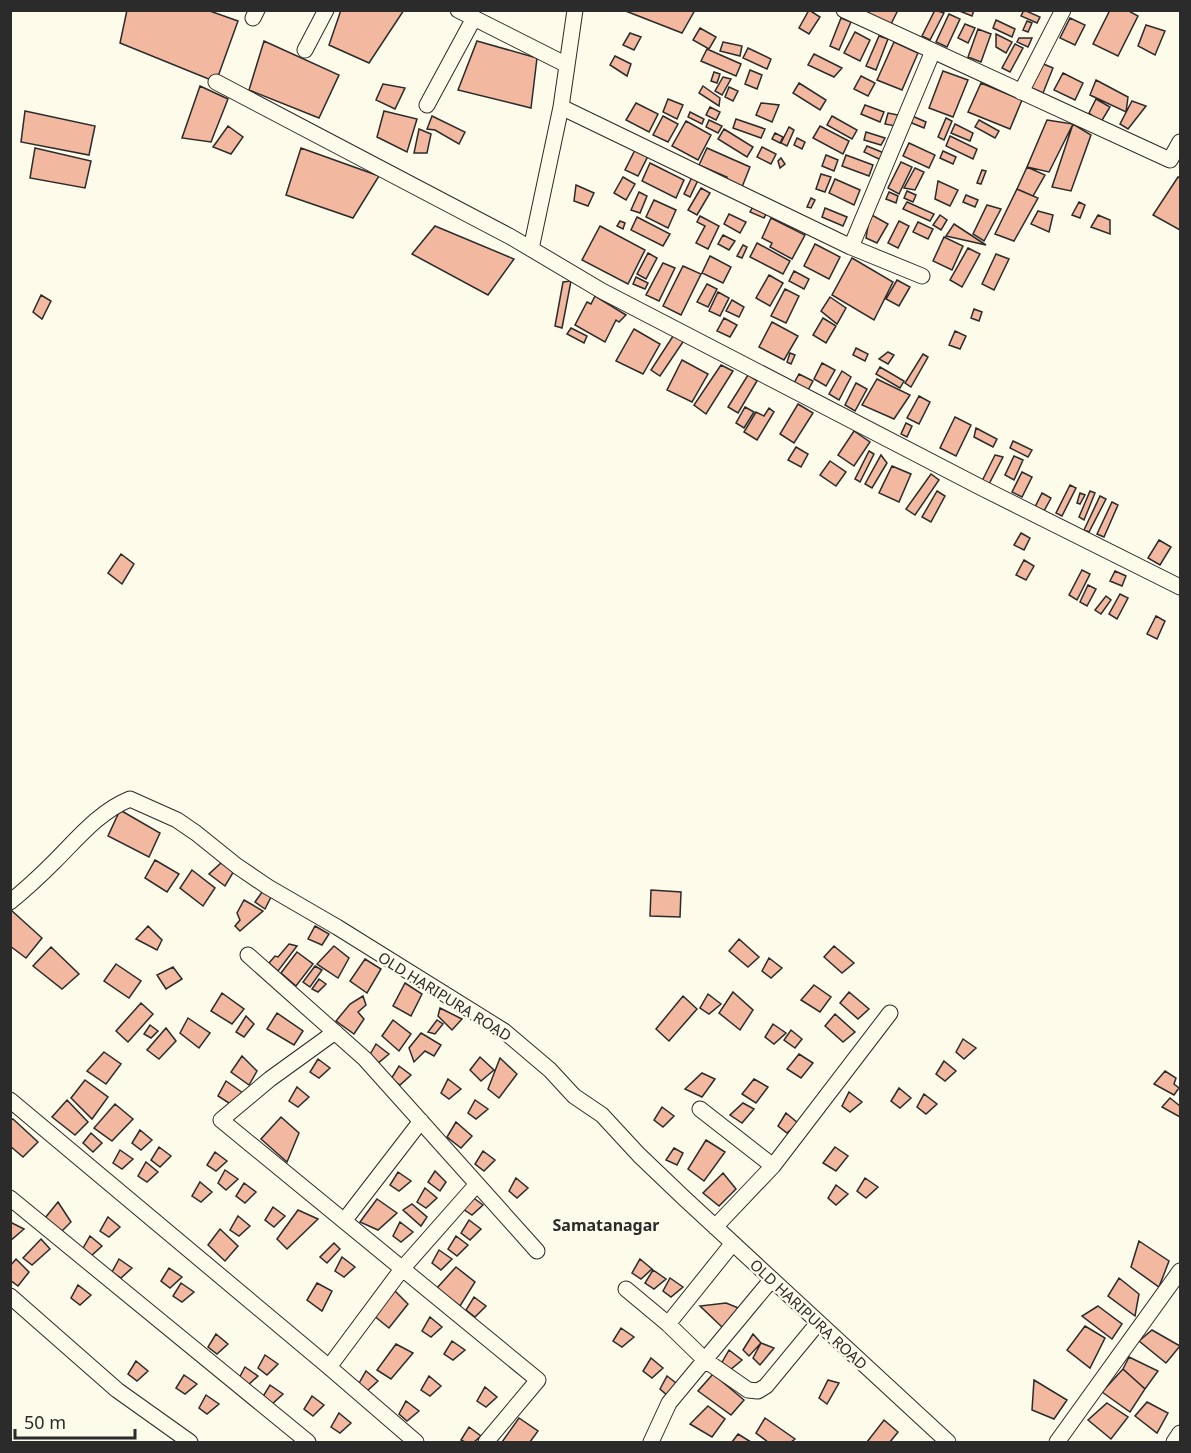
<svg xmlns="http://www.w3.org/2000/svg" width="1191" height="1453" font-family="'Noto Sans',sans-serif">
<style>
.building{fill:#f2b8a0;stroke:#2b2b2b;stroke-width:1.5}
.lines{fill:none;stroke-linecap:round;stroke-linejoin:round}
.street-casing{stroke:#2b2b2b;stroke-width:17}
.street{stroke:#fdfbea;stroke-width:15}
.labels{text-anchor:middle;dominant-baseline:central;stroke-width:4.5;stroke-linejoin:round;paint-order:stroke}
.street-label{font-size:15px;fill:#2b2b2b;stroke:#fdfbea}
.neighbourhood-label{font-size:16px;font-weight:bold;fill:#2b2b2b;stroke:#fdfbea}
</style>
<rect width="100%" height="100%" fill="#fdfbea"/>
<path class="building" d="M127 10H207L238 21 216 82 120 43Z
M341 10H404L369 63 329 45Z
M623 10H695L682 33Z
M809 10 820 17 809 34 799 28Z
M870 10H898L890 26 868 14Z
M935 10 944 13 930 40 922 36Z
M957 10H974L972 16Z
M1024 10 1040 17 1037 23 1021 16Z
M1110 10H1127L1138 16 1118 56 1093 44Z
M949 14 960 19 947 47 936 42Z
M841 18 851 22 839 50 830 46Z
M1070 18 1085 25 1075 45 1060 38Z
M996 20 1015 29 1012 37 993 28Z
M1027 21 1032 23 1028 32 1023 30Z
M965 24 975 28 968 43 958 38Z
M1146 25 1165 31 1155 55 1138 46Z
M700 28 716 37 709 49 693 40Z
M978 29 991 34 981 62 968 57Z
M855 32 870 40 860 61 844 53Z
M630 33 641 37 634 50 623 45Z
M996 34 1012 42 1006 53 996 47Z
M879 36 888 39 876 70 866 66Z
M1019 38H1032L1028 47 1017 42Z
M264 41 339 75 319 118 249 90Z
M477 41 537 58 531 108 458 90Z
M723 42 742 46 740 56 720 51Z
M894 42 918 53 902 90 877 80Z
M1015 44 1023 48 1010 72 1002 68Z
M748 48 771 59 767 69 743 58Z
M707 49 741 64 736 76 701 61Z
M814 54 842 68 834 77 808 65Z
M615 56 631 64 627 76 610 65Z
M1041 63 1053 68 1043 93 1031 88Z
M750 70 762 75 757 89 745 84Z
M943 71 968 80 953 117 929 108Z
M714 72 720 74 717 83 711 81Z
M1063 73 1083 83 1075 100 1054 90Z
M861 76 875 83 868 96 854 89Z
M723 77 731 79 722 95 715 91Z
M1096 80 1128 97 1126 112 1090 95Z
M799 83 826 100 820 110 793 93Z
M981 83 1022 100 1010 129 968 112Z
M383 84 405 88 395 109 376 100Z
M200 86 228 99 211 142 182 138Z
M703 86 720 98 719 106 699 93Z
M729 87 738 91 733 101 725 97Z
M668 99 683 105 677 119 663 112Z
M1096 99 1110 107 1101 122 1089 113Z
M1132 101 1146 106 1128 129 1120 124Z
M636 103 658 114 649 132 626 120Z
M761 103 779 105 772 122 756 115Z
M865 105 884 112 880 122 861 114Z
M710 107 720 112 716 120 706 115Z
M25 111 95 126 89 155 21 142Z
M384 111 417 119 407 152 377 137Z
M690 112 704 119 702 124 688 117Z
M888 113 898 115 895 126 885 124Z
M910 115 926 122 924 128 907 121Z
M432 116 465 132 459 144 435 130 427 129Z
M663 116 678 124 668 142 653 135Z
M832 116 857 130 852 139 827 125Z
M946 118 952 121 944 140 938 137Z
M736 119 765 129 761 138 733 128Z
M709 120 722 126 718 133 706 127Z
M979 120 999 131 995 138 975 127Z
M1047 120 1073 124 1049 172 1027 167Z
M686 121 711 135 698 160 672 146Z
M955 124 973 133 970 141 951 133Z
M1073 124 1091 135 1071 191 1052 187Z
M228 126 243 137 231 154 213 147Z
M820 126 849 141 843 154 813 138Z
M789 127 794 130 787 146 781 143Z
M419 129 431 134 427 153H414Z
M724 129 753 147 747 157 718 139Z
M866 132 885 138 881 145 864 140Z
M775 133 783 137 780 143 772 139Z
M950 136 977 149 973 159 946 146Z
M797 138 805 142 802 149 794 145Z
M909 143 935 155 929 168 903 156Z
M867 146 884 153 881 160 864 152Z
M762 147 776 154 771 164 757 157Z
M35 148 91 161 85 188 30 178Z
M301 148 379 176 353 218 286 195Z
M707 148 750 167 742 187 725 180 727 177 699 165Z
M635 150 648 156 638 176 625 170Z
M943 151 956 157 953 164 940 158Z
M826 155 838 160 834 171 822 166Z
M846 155 873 165 869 176 842 166Z
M781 158 785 164 780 168 778 161Z
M901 162 912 167 899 194 888 188Z
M650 163 684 180 676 198 642 181Z
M1027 167 1045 175 1033 196 1017 189Z
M915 168 924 172 915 190 904 188Z
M982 170 986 171 981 184 977 183Z
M821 174 831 177 825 192 816 189Z
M693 175 699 178 690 197 684 194Z
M623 177 635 184 626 200 614 193Z
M1178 177 1180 178V230L1153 215Z
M835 179 860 190 854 205 829 193Z
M938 181 958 190 950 206 935 199Z
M576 185 594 193 588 206 574 201Z
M701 188 710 193 697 215 688 210Z
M1017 189 1038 198 1014 241 995 234Z
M907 191 916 195 913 202 904 198Z
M639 192 647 196 640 213 631 210Z
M889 192 898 196 896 203 886 199Z
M966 195 978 200 975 207 963 202Z
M811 198 815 200 811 208 807 207Z
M654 200 676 210 668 228 646 217Z
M907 202 934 214 930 221 903 209Z
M1079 202 1085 205 1080 218 1072 215Z
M754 205 767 212 764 218 750 212Z
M987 205 1001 209 984 241 973 234Z
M825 208 847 217 843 226 822 217Z
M1038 211 1053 215 1049 232 1031 224Z
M729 214 746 222 740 233 724 224Z
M870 214 888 224 877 243 866 238Z
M940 215 947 220 941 230 933 225Z
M1098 215 1110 220V234L1091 227Z
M700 216 719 226 708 249 696 243 705 226 697 222Z
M637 217 670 234 663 246 631 230Z
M771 218 805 235 792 259 770 247 772 243 762 238Z
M620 221 625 223 623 229 617 226Z
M899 221 909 226 898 248 888 243Z
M918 222 933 229 928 239 913 232Z
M954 224 986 245 946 236Z
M435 226 514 259 488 295 412 254Z
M600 226 645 250 628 284 582 260Z
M723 235 735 241 729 250 718 244Z
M944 237 963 246 952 270 933 261Z
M757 243 790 261 783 274 750 257Z
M815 244 840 257 829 279 804 266Z
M743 245 747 247 742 258 737 256Z
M968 248 980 254 962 287 950 280Z
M648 253 657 258 646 279 637 274Z
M996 254 1009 259 994 290 982 284Z
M710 256 731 267 723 283 702 273Z
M852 258 893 282 874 320 832 295Z
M663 263 675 268 659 301 646 295Z
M683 266 701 274 681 315 663 306Z
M794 271 809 279 804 289 789 281Z
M769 275 783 283 770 306 756 298Z
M636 277 648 283 645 289 633 284Z
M897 280 910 287 899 306 886 299Z
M571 281 562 328 555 326 563 282Z
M707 284 717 289 708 307 697 302Z
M785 289 799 296 786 323 771 316Z
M718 292 729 298 720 316 709 311Z
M41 295 51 301 42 319 33 312Z
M595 296 626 315 619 322 616 320 605 342 575 325 587 302 591 304Z
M830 297 846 308 837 324 821 311Z
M732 300 744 307 739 317 726 311Z
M974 309 982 312 979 321 971 318Z
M724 318 737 325 730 337 717 331Z
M823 318 836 326 826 343 813 335Z
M772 322 798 336 784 360 759 347Z
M571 328 587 336 584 343 567 334Z
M634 329 660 344 643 374 616 361Z
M955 331 966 336 960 349 949 345Z
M675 333 685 339 660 376 651 370Z
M856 348 868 354 865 361 853 355Z
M888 352 894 355 888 364 879 359Z
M790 353 795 355 791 364 787 362Z
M923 354 928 357 911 387 905 383Z
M682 360 708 374 692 402 667 390Z
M822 363 835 370 826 386 814 379Z
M721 365 733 371 706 414 694 405Z
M880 367 904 381 900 388 876 374Z
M842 371 851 377 839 400 829 394Z
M799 374 813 381 807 392 793 385Z
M748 375 757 381 738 413 728 407Z
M877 379 910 395 894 419 862 405Z
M856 383 867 389 855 411 845 405Z
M919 396 930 402 919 424 907 418Z
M798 404 813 413 794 443 780 434Z
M745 407 754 412 744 428 736 423Z
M769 408 774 412 757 440 744 432 756 412 764 416Z
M955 417 971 425 956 456 940 448Z
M906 423 912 426 907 437 901 434Z
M976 428 997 439 993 447 974 437Z
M854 431 870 442 854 466 838 455Z
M1013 441 1032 450 1028 457 1010 448Z
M796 447 808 454 801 467 788 460Z
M869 451 874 454 860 482 855 479Z
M881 455 887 463 872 488 865 484Z
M995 455 1003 457 989 484 982 481Z
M1014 456 1023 460 1014 480 1005 475Z
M830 461 846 472 836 486 820 475Z
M892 466 911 474 899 502 879 493Z
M1022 472 1032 477 1022 497 1012 492Z
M931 474 939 480 915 515 906 509Z
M1070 485 1076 488 1062 516 1056 513Z
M937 491 945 496 931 522 922 517Z
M1090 491 1095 493 1084 520 1079 517Z
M1042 493 1051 498 1044 511 1035 507Z
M1080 493 1085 495 1080 504 1077 503Z
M1100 496 1106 499 1089 532 1084 530Z
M1112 502 1118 505 1104 537 1097 534Z
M1021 533 1030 538 1024 550 1014 545Z
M1159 540 1171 547 1160 565 1148 558Z
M121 554 134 564 122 584 108 573Z
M1024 560 1034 566 1026 580 1016 575Z
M1082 570 1090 574 1077 600 1069 595Z
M1115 571 1126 576 1122 586 1110 581Z
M1088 585 1096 589 1087 606 1080 602Z
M1120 594 1128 598 1117 619 1109 614Z
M1106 596 1111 600 1101 614 1095 610Z
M1156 616 1165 621 1157 639 1147 634Z
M120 810 160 833 149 857 108 836Z
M155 860 179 874 167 892 145 878Z
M221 863 234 871 225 886 209 874Z
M192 870 215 888 203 906 180 888Z
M265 888 273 893 265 909 255 902Z
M651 890 681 892 680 917 650 916Z
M244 900 263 911 240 931 235 926 240 920 237 913Z
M11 910 42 938 26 958 10 946Z
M148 926 162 940 157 950 136 939Z
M315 926 329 934 322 945 308 939Z
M739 939 759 957 748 967 729 951Z
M289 944 297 946 278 971 269 963 275 956 278 957Z
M334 946 349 958 338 978 317 964Z
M834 946 854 963 842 973 824 957Z
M51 947 79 974 62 989 33 966Z
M297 952 313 964 296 986 281 973Z
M769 958 782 968 771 978 762 971Z
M365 959 381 969 367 993 350 981Z
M116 964 141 981 129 998 104 981Z
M315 966 322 970 310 987 303 982Z
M173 967 182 979 166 989 157 975Z
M319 979 326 984 318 992 312 989Z
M405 983 422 994 411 1016 393 1006Z
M814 985 831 997 820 1012 801 1000Z
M733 992 753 1010 740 1030 719 1013Z
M849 992 869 1009 858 1019 840 1003Z
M222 993 244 1009 232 1024 211 1011Z
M708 994 721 1004 709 1014 700 1008Z
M363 996 366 1005 358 1012 364 1019 354 1034 336 1021 350 1004Z
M683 996 697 1009 669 1041 656 1029Z
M141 1003 153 1014 128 1042 116 1031Z
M440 1008 462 1019 452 1030 438 1016Z
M277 1013 303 1031 294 1045 267 1029Z
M835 1014 855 1032 843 1042 825 1026Z
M246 1016 254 1024 244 1037 236 1032Z
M188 1018 210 1033 199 1048 180 1033Z
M393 1020 411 1034 399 1051 382 1036Z
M437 1020 443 1024 435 1034 428 1032Z
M773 1024 786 1033 774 1044 765 1037Z
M150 1025 158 1031 151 1038 144 1034Z
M166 1028 176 1041 159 1059 147 1050Z
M791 1030 802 1039 795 1048 784 1040Z
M421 1033 441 1045 434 1056 425 1051 414 1062 409 1048Z
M963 1039 976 1048 964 1059 956 1052Z
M376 1044 389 1054 377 1064 368 1058Z
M104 1052 121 1064 106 1084 87 1071Z
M799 1054 813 1063 801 1078 787 1069Z
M242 1056 257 1071 249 1085 231 1072Z
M480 1057 494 1070 481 1081 470 1070Z
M500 1058 517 1074 499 1098 488 1089Z
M318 1059 330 1068 319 1078 310 1072Z
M944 1061 956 1071 945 1081 936 1074Z
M399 1066 411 1075 400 1085 391 1079Z
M1165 1071 1176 1078 1174 1084 1179 1088 1174 1095 1154 1084Z
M702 1073 715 1079 702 1097 685 1089Z
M448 1079 461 1089 449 1099 441 1093Z
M754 1079 768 1087 756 1103 742 1094Z
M85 1080 108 1097 92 1119 71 1098Z
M226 1081 243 1093 232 1105 218 1096Z
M297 1087 309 1097 298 1107 289 1101Z
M899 1088 911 1098 900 1108 891 1101Z
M849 1092 862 1102 850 1112 842 1106Z
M924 1094 937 1104 926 1114 917 1107Z
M1170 1098 1180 1106V1117L1162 1107Z
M67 1100 88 1122 75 1135 52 1117Z
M475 1100 488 1109 476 1119 468 1113Z
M743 1103 754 1109 742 1123 730 1115Z
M115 1104 133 1119 112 1141 94 1128Z
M662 1107 674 1116 663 1127 654 1120Z
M786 1113 798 1123 787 1133 778 1126Z
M281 1117 299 1133 287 1162 261 1139Z
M13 1119 38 1142 23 1157 10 1146V1121Z
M456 1122 472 1136 461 1148 447 1137Z
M140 1130 152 1140 141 1150 132 1143Z
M91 1133 102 1143 93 1152 83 1143Z
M706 1140 725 1152 704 1181 688 1169Z
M159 1147 171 1156 160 1167 151 1160Z
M835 1147 848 1156 836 1171 823 1163Z
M674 1148 683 1153 677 1165 666 1160Z
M120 1150 133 1159 122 1169 113 1163Z
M483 1151 495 1160 484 1171 475 1164Z
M215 1152 227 1161 216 1171 207 1165Z
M146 1162 158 1172 147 1182 138 1176Z
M225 1170 238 1179 226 1190 218 1183Z
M435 1171 446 1182 440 1191 428 1182Z
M398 1172 411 1181 399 1191 390 1185Z
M723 1173 736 1189 719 1206 703 1193Z
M516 1178 528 1188 517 1198 509 1191Z
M865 1178 878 1187 866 1198 857 1191Z
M200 1182 212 1192 201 1202 192 1196Z
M244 1183 256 1192 245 1203 236 1196Z
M836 1185 848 1194 836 1205 828 1198Z
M425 1188 437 1198 426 1208 417 1202Z
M471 1196 483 1205 472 1215 463 1209Z
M377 1199 397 1213 378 1230 360 1222Z
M58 1202 71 1222 60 1233 45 1218Z
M412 1204 427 1217 421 1226 403 1210Z
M273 1207 285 1216 274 1227 265 1220Z
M298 1210 318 1219 287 1249 277 1239Z
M238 1216 250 1226 239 1236 230 1230Z
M108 1217 120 1227 109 1237 100 1231Z
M469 1220 481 1229 470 1240 461 1233Z
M10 1222 24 1229 10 1241Z
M400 1222 413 1232 401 1242 393 1236Z
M220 1229 238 1246 225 1261 208 1245Z
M90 1236 102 1246 91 1256 82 1250Z
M456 1236 468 1245 457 1256 448 1249Z
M41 1239 50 1249 32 1265 23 1258Z
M1139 1241 1169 1261 1159 1287 1131 1267Z
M334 1243 340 1249 327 1263 320 1257Z
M439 1250 452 1259 441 1270 432 1263Z
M342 1257 355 1267 344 1277 335 1271Z
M16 1259 29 1272 18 1286 10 1280V1266Z
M119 1259 132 1268 121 1278 112 1272Z
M640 1259 652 1269 641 1279 632 1273Z
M456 1267 475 1282 460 1306 437 1288Z
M169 1268 182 1277 170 1288 161 1281Z
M653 1270 666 1279 654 1289 645 1283Z
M670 1278 683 1287 671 1297 663 1291Z
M1119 1278 1139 1294 1135 1316 1108 1296Z
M181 1283 194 1292 182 1302 173 1296Z
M317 1283 332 1291 322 1311 307 1300Z
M78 1285 91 1295 80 1305 71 1298Z
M394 1290 408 1304 389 1328 373 1315Z
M474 1297 486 1306 475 1317 466 1310Z
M726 1303 741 1309 724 1329 700 1306Z
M1098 1306 1122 1324 1112 1339 1082 1316Z
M430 1317 442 1327 431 1337 422 1331Z
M1085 1326 1105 1338 1090 1368 1067 1350Z
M621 1328 634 1337 622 1347 613 1341Z
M1152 1330 1180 1346 1166 1363 1139 1341Z
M216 1334 228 1344 217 1354 208 1347Z
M753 1334 761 1343 749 1356 743 1350Z
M452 1341 465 1350 453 1360 444 1354Z
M761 1343 774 1348 760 1365 753 1358Z
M396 1344 413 1353 391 1379 377 1370Z
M729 1350 742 1360 730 1370 721 1364Z
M265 1355 278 1364 267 1375 258 1368Z
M1129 1357 1158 1371 1145 1389 1123 1369Z
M651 1358 663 1368 652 1378 643 1371Z
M136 1361 148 1371 137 1381 128 1374Z
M245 1367 258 1376 247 1386 238 1380Z
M1123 1369 1145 1389 1130 1412 1102 1392Z
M366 1371 378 1381 367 1391 358 1385Z
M713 1374 744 1400 731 1415 698 1391Z
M184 1375 197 1384 185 1394 176 1388Z
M429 1376 441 1386 430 1396 421 1390Z
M667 1376 680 1386 668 1396 660 1389Z
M828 1380 839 1383 827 1404 819 1398Z
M1034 1380 1067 1400 1054 1419 1032 1410Z
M270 1385 283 1394 271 1405 262 1398Z
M485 1387 497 1397 486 1407 477 1401Z
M206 1395 219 1404 207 1414 199 1408Z
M312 1396 324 1405 313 1416 304 1409Z
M406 1401 419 1411 407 1421 399 1414Z
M1147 1402 1168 1413 1157 1433 1135 1416Z
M1107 1403 1128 1417 1111 1439 1088 1420Z
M708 1406 725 1419 712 1437 690 1424Z
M339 1413 351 1423 340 1433 331 1427Z
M519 1418 538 1431 530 1442H502Z
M765 1418 795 1439 791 1442H768L756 1433Z
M884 1420 898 1432 890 1442H867Z
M469 1427 481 1436 474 1442H465L461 1440Z
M738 1434 751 1442H732Z"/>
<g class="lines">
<g class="street-casing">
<path id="street" d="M458 10 567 65
M844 10 1170 160 1180 142
M253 18 257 10
M305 50 326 10
M216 82 511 237 602 291 982 488 1180 587
M1021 92 1063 10
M427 105 474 18
M561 107 851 247 922 276
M851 247 933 51
M531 249 561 107 575 10
M10 902C26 889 41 875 55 861 78 838 100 811 130 799L177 820 196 833 237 866 268 887 337 927 504 1031 550 1070 574 1096 602 1115 639 1155 684 1198 948 1442
M248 955 365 1059 537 1251
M335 1032 270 1079 221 1120 538 1380 486 1442
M10 1100 329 1367 416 1442
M700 1109 773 1166
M10 1198 308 1442
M344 1221 421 1121
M715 1227 773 1166 890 1013
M626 1289 668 1324 705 1360 748 1390 758 1391 766 1386 818 1323
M10 1296 117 1390 190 1442
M668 1324 733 1243
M329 1367 402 1269 477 1184
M651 1442 669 1403 772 1279
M1057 1442 1180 1271
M1174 1442 1180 1433"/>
</g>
<use href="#street" class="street"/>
</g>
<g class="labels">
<g class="street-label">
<text transform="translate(445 996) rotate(32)">OLD HARIPURA ROAD</text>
<text transform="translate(809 1314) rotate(43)">OLD HARIPURA ROAD</text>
</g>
<g class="neighbourhood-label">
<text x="606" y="1225">Samatanagar</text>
</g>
</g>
<rect width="1191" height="1453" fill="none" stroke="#2b2b2b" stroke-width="24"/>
<path d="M15 1429v9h120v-9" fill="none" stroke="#2b2b2b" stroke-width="3"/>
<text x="24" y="1429" font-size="18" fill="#2b2b2b" stroke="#fdfbea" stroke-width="4.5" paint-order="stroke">50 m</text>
</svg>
